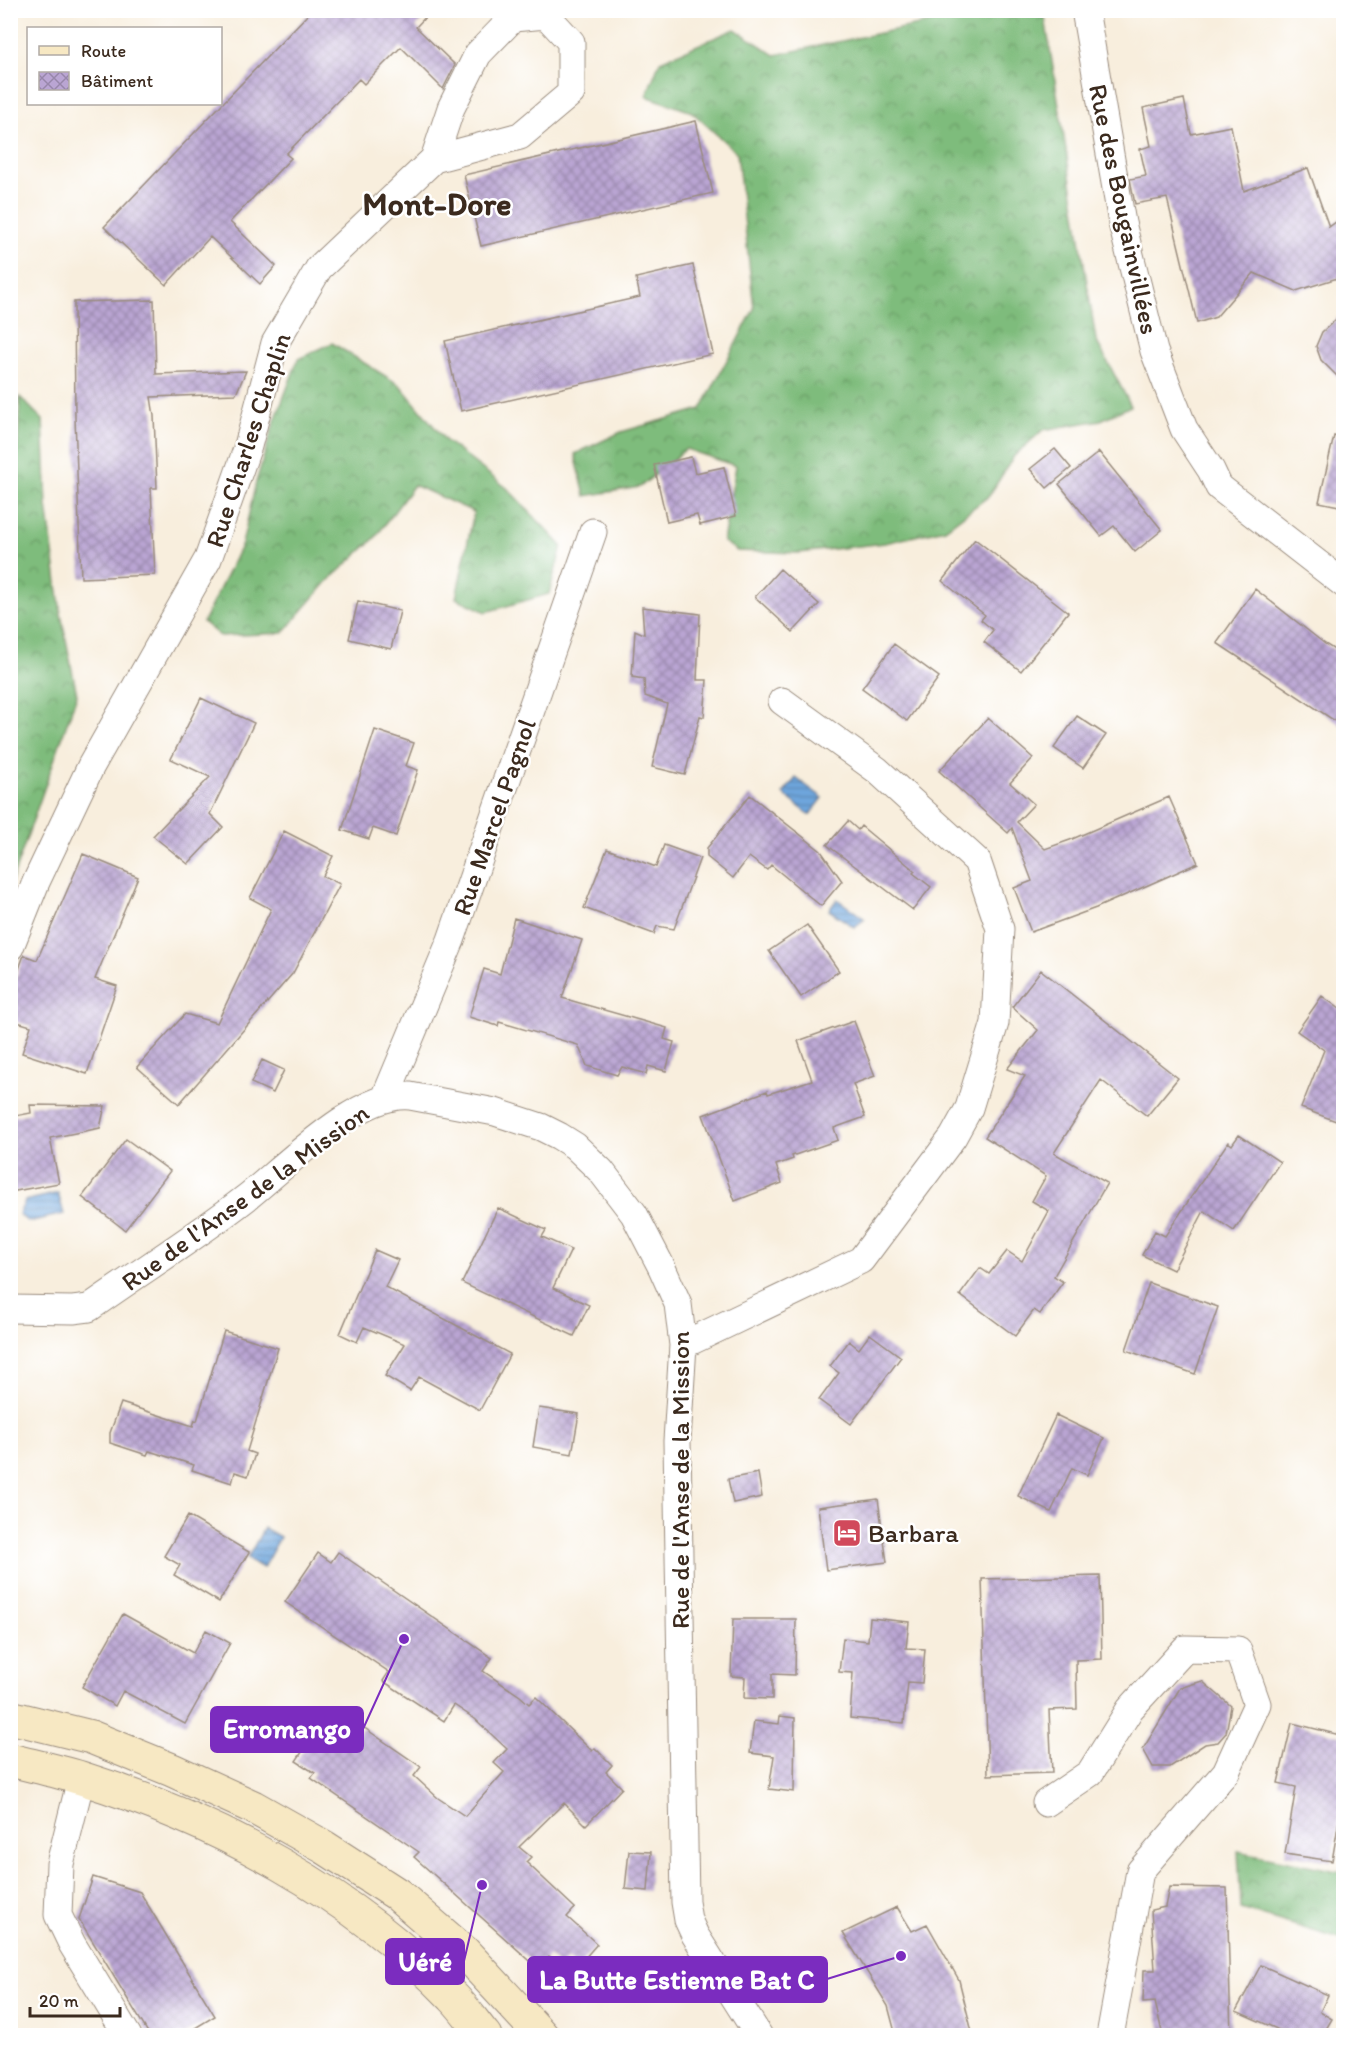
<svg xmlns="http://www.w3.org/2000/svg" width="1354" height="2046" font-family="Itim,sans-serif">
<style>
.forest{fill:url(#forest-crowns);stroke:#5c734c;stroke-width:1.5}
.water{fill:url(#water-rules);stroke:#54687e;stroke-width:1.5}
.building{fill:url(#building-cross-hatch)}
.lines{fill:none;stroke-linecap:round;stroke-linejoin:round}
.minor-casing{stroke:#9a8c7e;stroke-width:29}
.secondary-casing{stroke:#9a8c7e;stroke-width:35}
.minor{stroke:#fff;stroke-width:27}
.secondary{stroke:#f7e8c3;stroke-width:33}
.labels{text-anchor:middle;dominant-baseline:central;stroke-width:5;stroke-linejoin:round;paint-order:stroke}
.street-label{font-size:26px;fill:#3b2a1e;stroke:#fff}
.poi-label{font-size:26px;fill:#3b2a1e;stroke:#fff;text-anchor:start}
.district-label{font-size:32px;font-weight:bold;fill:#3b2a1e;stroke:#fff}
.leader{fill:none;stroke:#7b2cbf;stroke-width:2}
.callout-dot{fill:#7b2cbf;stroke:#fff;stroke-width:2}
.callout{fill:#7b2cbf;stroke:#7b2cbf;stroke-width:2}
.callout-label{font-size:27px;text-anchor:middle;font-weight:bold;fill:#fff}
</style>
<defs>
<pattern id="forest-crowns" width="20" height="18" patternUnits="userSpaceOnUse" patternTransform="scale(1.5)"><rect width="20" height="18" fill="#7ebc7b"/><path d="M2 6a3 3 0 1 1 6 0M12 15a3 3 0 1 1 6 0" fill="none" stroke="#689964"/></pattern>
<pattern id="water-rules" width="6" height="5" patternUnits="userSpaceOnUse" patternTransform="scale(1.5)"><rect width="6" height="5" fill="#6ea6dd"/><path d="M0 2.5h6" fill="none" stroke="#5c87b3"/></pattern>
<pattern id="building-cross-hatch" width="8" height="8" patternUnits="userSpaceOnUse" patternTransform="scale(1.5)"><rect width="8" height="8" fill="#baa5d3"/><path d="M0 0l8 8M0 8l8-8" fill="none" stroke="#9887ab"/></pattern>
</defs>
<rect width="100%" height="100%" fill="#fff"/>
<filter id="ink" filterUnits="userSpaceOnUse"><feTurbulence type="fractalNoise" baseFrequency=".0167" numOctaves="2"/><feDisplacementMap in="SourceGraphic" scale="12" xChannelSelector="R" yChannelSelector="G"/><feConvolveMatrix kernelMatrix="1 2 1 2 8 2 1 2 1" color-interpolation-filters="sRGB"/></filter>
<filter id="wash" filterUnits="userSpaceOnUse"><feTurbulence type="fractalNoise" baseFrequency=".008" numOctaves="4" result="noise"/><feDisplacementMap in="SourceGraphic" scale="24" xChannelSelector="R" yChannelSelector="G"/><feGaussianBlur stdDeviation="1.35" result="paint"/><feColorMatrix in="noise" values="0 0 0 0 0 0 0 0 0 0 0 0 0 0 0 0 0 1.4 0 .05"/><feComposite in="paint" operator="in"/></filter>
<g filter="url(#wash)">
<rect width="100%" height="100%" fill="#f8eedd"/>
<path class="forest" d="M985 11H1044L1096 340 1131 406 1101 420 1043 430 1014 456 989 496 945 529 885 543 799 553 737 551 723 541 736 466 686 449 640 487 585 496 575 454 621 432 701 409 754 309 737 153 692 112 646 96 660 61 735 29 775 55Z
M332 343 400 385 446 441 507 488 562 546 549 594 486 612 456 598 474 512 414 485 375 538 328 581 283 633 220 636 203 622 242 544 256 482 273 426 298 359Z
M20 397 43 420 47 505 61 614 77 695 11 883 10 469 18 444Z
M1238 1851 1343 1872V1940L1241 1909Z"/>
<path class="water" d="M796 778 823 798 810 815 783 794Z
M837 899 865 919 854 927 829 910Z
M58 1193 64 1214 28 1222 19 1214 25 1201Z
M264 1528 280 1537 263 1568 247 1559Z"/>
<g id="blocks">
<path class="building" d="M312 10H432L416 27 455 65 443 89 401 47 364 84 359 79 286 154 291 158 230 222 276 266 260 284 210 237 166 285 104 227Z
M1184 99 1191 134 1231 126 1244 191 1308 168 1329 227 1344 216V276L1296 291 1254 273 1216 317 1197 323 1167 198 1135 204 1130 179 1146 176 1140 149 1151 146 1143 108Z
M696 121 713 193 481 246 464 175Z
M693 265 713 354 461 411 445 341 640 297 636 278Z
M154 300 156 374 246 371 236 394 151 397 154 416 157 488H151L155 575 81 578 75 418 74 302Z
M1344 312V383L1321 360 1316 346 1322 332Z
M1334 436 1344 438V507L1319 502Z
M1055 449 1071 468 1047 488 1030 469Z
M1099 452 1162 530 1135 552 1114 526 1101 536 1059 484Z
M691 457 695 473 724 467 736 516 700 525 697 515 667 522 654 465Z
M975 539 1068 612 1021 671 984 642 993 630 981 620 985 615 942 581Z
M780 569 819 604 793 632 755 597Z
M1255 589 1325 644 1344 656V727L1217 643Z
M358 601 400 611 391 649 349 639Z
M642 607 700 614 697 680H707L704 717 700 716 685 775 652 767 667 704 645 696 644 679 632 677 635 630 644 634Z
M894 644 939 677 907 721 862 688Z
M201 698 254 723 210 814 223 827 188 864 153 836 210 777 171 759Z
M1077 716 1106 735 1083 768 1054 748Z
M988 718 1033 758 1010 783 1034 804 1017 822 1045 849 1070 840 1169 797 1198 863 1096 908 1031 932 1014 888 1032 881 1012 828 1008 833 939 771Z
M375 730 414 743 406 766 418 770 396 836 373 828 369 839 342 830Z
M750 795 821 851 842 881 821 906 771 865 767 870 749 857 733 878 707 857V848Z
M848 821 858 830 861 826 915 871 913 873 931 887 913 910 827 845Z
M284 831 333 856 323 876 340 884 293 973 179 1104 137 1067 185 1014 217 1023 271 909 250 898Z
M664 845 700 858 674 929 657 926 654 934 584 908 607 849 656 867Z
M83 854 138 877 95 979 117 986 87 1074 22 1053 31 1026 10 1020V994L24 955 37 960Z
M514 918 582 940 562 998 667 1028 664 1039 674 1042 666 1071 648 1066 646 1074 622 1067 617 1075 587 1066 578 1045 499 1022 498 1026 469 1017 484 969 500 974Z
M807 925 839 971 801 997 769 951Z
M1041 970 1178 1078 1147 1116 1101 1080 1054 1153 1107 1183 1054 1276 1063 1282 1040 1314 1034 1310 1015 1336 960 1295 980 1268 989 1274 1007 1251 1022 1261 1049 1211 1032 1201 1046 1176 985 1137 1025 1076 1007 1069 1038 1030 1012 1007Z
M1322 996 1340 1009 1344 1004V1124L1301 1108 1324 1050 1297 1031Z
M854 1021 875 1076 853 1084 865 1117 834 1128 838 1140 792 1156 793 1159 776 1165 782 1183 735 1201 703 1115 767 1091 768 1094 812 1080 798 1041Z
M262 1060 284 1070 273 1093 251 1083Z
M30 1105 105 1106 100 1128 50 1138 59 1183 10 1192V1117L31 1113Z
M1239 1135 1280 1162 1234 1231 1204 1211 1173 1270 1142 1255 1155 1231 1165 1236 1228 1142 1232 1145Z
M126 1139 170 1171 125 1230 82 1197Z
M498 1208 546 1230 542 1237 571 1250 553 1288 589 1305 574 1336 462 1283Z
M375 1250 398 1260 385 1287 510 1354 480 1410 419 1377 410 1391 385 1376 405 1344 364 1327 357 1342 340 1334Z
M1149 1283 1218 1307 1195 1374 1126 1350Z
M224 1331 278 1348 247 1451 255 1454 248 1476 235 1472 232 1483 192 1470 194 1465 149 1451 147 1455 110 1443V1433L121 1403 193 1426 195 1420 197 1421Z
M870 1334 901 1357 851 1424 819 1400 839 1373 830 1366 849 1341 859 1349Z
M539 1408 579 1414 572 1454 533 1447Z
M1056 1415 1104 1438 1087 1475 1072 1468 1051 1512 1018 1496Z
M758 1473 762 1497 733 1503 728 1479Z
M878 1499 887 1562 826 1570 818 1507Z
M188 1516 249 1552 219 1602 174 1575 180 1565 164 1556Z
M338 1552 492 1658 483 1671 520 1696 529 1704 536 1697 592 1751 595 1748 612 1765 606 1772 622 1788 586 1825 564 1803 519 1847 531 1857 526 1862 575 1908 567 1917 597 1944 577 1967 567 1958 560 1966 549 1956 538 1968 414 1857 419 1852 311 1778 315 1773 296 1761 321 1724 351 1744 363 1727 421 1767 414 1776 438 1798 465 1816 504 1772 494 1763 507 1749 475 1719 454 1705 444 1721 383 1681 389 1672 285 1602 318 1553 331 1562Z
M1100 1576 1102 1659 1076 1660 1077 1709 1049 1710 1052 1773 988 1775 982 1579Z
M123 1614 193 1653 206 1630 230 1643 185 1724 123 1691 115 1706 82 1687Z
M870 1618 909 1622 906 1648 925 1649 922 1683 908 1682 904 1723 850 1718 853 1673 839 1672 843 1638 868 1641Z
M733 1619H796L795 1675 772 1674V1699L744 1698 745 1677 731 1676Z
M1202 1681 1231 1706 1226 1733 1218 1742 1205 1744 1170 1767H1153L1143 1749 1180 1688Z
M780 1716 795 1718 794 1792 769 1789 774 1756 750 1753 754 1721 779 1724Z
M1292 1723 1344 1736V1791L1332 1861 1285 1854 1296 1787 1278 1783Z
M629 1851 651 1852 648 1891 625 1889Z
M93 1877 140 1892 215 2016 182 2036H150L79 1919Z
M1169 1887 1227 1888 1231 2036H1163L1155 2002 1143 2003 1144 1970H1155L1151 1910 1165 1907Z
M897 1907 912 1931 927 1924 959 1980 973 2036H896L888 2006 843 1933Z
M1261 1965 1328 1995 1320 2012 1332 2019 1322 2036H1293L1236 2011Z"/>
</g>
</g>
<g filter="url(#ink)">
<use href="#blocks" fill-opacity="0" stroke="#9a8c7e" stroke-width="1.5"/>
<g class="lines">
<g class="minor-casing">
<path id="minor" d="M1085 10 1122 223 1154 351 1184 429 1211 470 1219 487 1344 584
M10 947 36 882 91 766 208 559 248 446 275 343 319 268 434 159 451 108 478 54 513 18 546 15 571 42V93L520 136 434 159
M385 1098 451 940 593 532
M10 1309 73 1310 89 1308C141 1271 196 1237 246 1198 285 1167 359 1091 410 1096L495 1112 541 1127 559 1136 575 1146 601 1171 634 1214 662 1268 678 1304 683 1345 677 1441 685 1902 688 1920 695 1935 759 2036
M683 1345 861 1260 953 1137 969 1108 995 1023 1000 929 977 861 877 770 782 701
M81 1779 60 1864 58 1915 72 1944 128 2036
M1046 1803 1090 1773 1130 1709 1185 1649 1238 1650 1257 1704 1226 1772 1140 1871 1110 2036"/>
</g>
<g class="secondary-casing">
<path id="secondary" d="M10 1717 91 1737 172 1770 253 1807 324 1847 397 1894 464 1952 542 2036
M10 1760C34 1766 58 1771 81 1778 216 1820 355 1894 453 1997 465 2009 474 2023 485 2036"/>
</g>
<use href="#minor" class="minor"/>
<use href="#secondary" class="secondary"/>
</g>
</g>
<defs>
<g id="hotel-square" transform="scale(1.5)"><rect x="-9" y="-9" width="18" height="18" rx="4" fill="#d1495b" stroke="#fff"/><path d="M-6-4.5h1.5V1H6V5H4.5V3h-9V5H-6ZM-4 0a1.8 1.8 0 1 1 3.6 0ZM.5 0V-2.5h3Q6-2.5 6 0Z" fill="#fff"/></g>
</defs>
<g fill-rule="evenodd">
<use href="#hotel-square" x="847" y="1533"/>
</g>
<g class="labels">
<g class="street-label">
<text transform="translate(1124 209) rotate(78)">Rue des Bougainvillées</text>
<text transform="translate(248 440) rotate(-72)">Rue Charles Chaplin</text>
<text transform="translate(494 817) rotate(-71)">Rue Marcel Pagnol</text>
<text transform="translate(245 1197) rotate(-36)">Rue de l'Anse de la Mission</text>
<text transform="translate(680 1480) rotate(-90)">Rue de l'Anse de la Mission</text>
</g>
<g class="poi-label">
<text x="868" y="1533">Barbara</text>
</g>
<g class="district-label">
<text x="437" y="204">Mont-Dore</text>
</g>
</g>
<path class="leader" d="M404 1639L363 1729M482 1885L464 1961M901 1956L827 1979"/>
<g class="callout-dot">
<circle cx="404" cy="1639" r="6"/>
<circle cx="482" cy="1885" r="6"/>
<circle cx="901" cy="1956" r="6"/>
</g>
<g class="callout">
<rect x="211" y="1707" width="152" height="45" rx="6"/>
<rect x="386" y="1939" width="78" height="45" rx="6"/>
<rect x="528" y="1957" width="299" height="45" rx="6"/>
</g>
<g class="callout-label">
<text x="287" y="1738">Erromango</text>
<text x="425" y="1971">Uéré</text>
<text x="677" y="1989">La Butte Estienne Bat C</text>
</g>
<rect width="1354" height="2046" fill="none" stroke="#fff" stroke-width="36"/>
<rect x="27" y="27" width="195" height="78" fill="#ffffff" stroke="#b1aaa5" stroke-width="1.5"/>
<rect x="39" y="46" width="30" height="9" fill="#f7e8c3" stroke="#b1aaa5" stroke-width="1.5"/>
<text x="81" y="57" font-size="18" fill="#3b2a1e">Route</text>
<rect x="39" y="72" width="30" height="18" fill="url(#building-cross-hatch)" stroke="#b1aaa5" stroke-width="1.5"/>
<text x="81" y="87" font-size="18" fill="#3b2a1e">Bâtiment</text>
<path d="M30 2007v9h90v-9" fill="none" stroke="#3b2a1e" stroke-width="3"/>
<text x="39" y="2007" font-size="18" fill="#3b2a1e" stroke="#ffffff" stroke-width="4.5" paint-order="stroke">20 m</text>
</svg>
